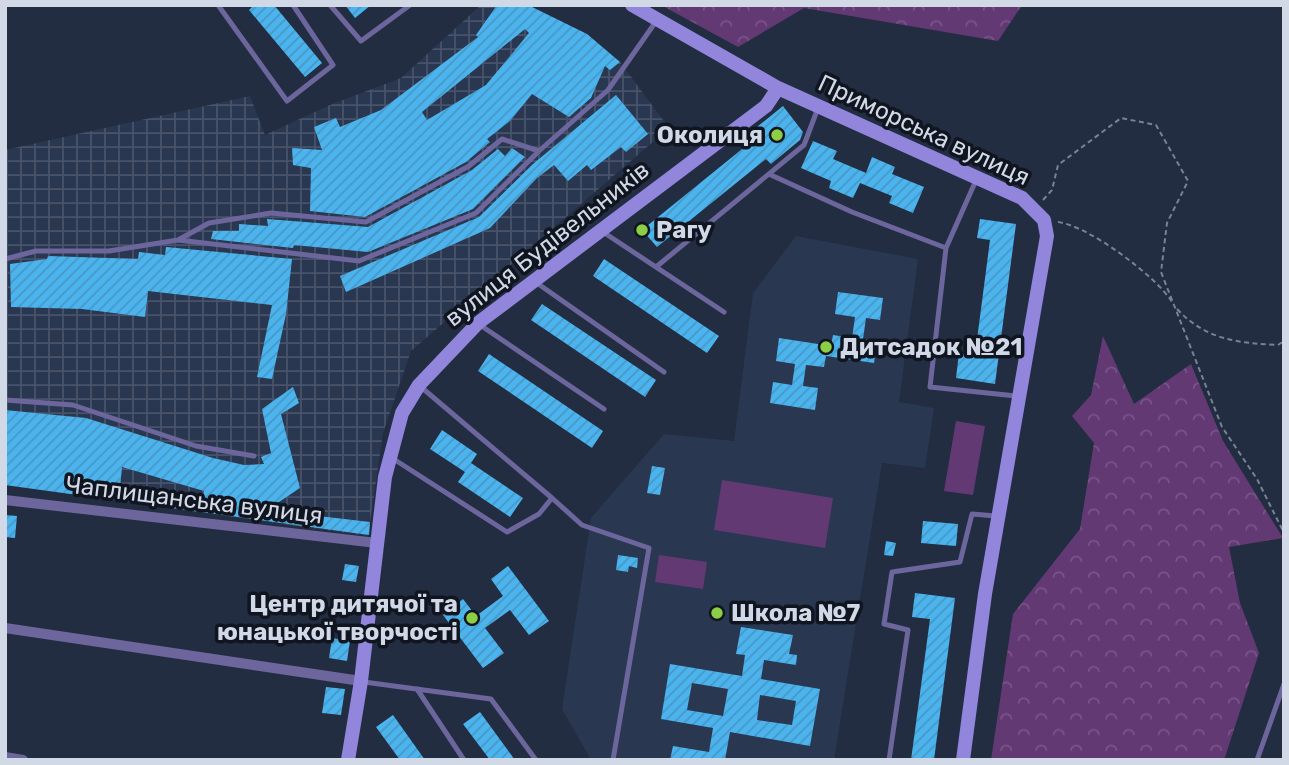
<svg xmlns="http://www.w3.org/2000/svg" width="1289" height="765" font-family="Rubik,sans-serif">
<style>
.built{fill:#293751}
.industrial{fill:url(#industrial-grid)}
.grass{fill:#633974}
.forest{fill:url(#forest-crowns)}
.building{fill:url(#building-hatch);fill-rule:evenodd}
.lines{fill:none;stroke-linecap:round;stroke-linejoin:round}
.path{stroke:#788293;stroke-width:2;stroke-dasharray:5 3.5;stroke-linecap:butt}
.lane{stroke:#6d669d;stroke-width:5}
.street{stroke:#6d669d;stroke-width:10}
.secondary{stroke:#9285dc;stroke-width:14}
.poi-dot{fill:#8cce45;stroke:#10151f;stroke-width:2.5}
.labels{text-anchor:middle;dominant-baseline:central;stroke-width:7;stroke-linejoin:round;paint-order:stroke}
.street-label{font-size:24px;fill:#d1d9e7;stroke:#10151f}
.poi-label{font-size:24px;font-weight:bold;fill:#d1d9e7;stroke:#10151f;text-anchor:start}
</style>
<defs>
<pattern id="industrial-grid" width="8" height="8" patternUnits="userSpaceOnUse" patternTransform="scale(1.75)"><rect width="8" height="8" fill="#293751"/><path d="M0 4h8M4 0v8" fill="none" stroke="#47536a"/></pattern>
<pattern id="forest-crowns" width="20" height="18" patternUnits="userSpaceOnUse" patternTransform="scale(1.75)"><rect width="20" height="18" fill="#633974"/><path d="M2 6a3 3 0 1 1 6 0M12 15a3 3 0 1 1 6 0" fill="none" stroke="#785588"/></pattern>
<pattern id="building-hatch" width="6" height="6" patternUnits="userSpaceOnUse" patternTransform="scale(1.75)"><rect width="6" height="6" fill="#4bb4ee"/><path d="M-1 1l2-2M0 6l6-6M5 7l2-2" fill="none" stroke="#4897c4"/></pattern>
</defs>
<rect width="100%" height="100%" fill="#222d42"/>
<path class="built" d="M796 236 918 259 899 402 934 408 925 468 882 463 834 760H591L562 709 591 518 664 434 734 441 753 293Z"/>
<path class="industrial" d="M481 5H528L587 34 620 62 669 128 411 351 383 433 368 536 5 485V150L250 96 265 135 330 105 401 78Z"/>
<path class="grass" d="M956 421 985 426 973 495 944 491Z
M722 480 833 498 825 548 714 530Z
M659 555 707 562 703 589 655 582Z"/>
<path class="forest" d="M661 5H1022L998 41 804 8 738 47Z
M1103 336 1134 404 1191 364 1223 441 1283 538 1229 547 1240 603 1259 653 1224 760H991L1013 614 1080 529 1094 443 1072 416 1091 395Z"/>
<path class="building" d="M254 5H274L322 63 305 77 249 10Z
M345 5H371L355 18Z
M497 5H528L587 34 620 62 610 70 605 66 591 98 569 117 532 94 510 121 487 139 490 142 466 162 365 217 310 211 311 168 293 165 292 148 322 150 314 127 336 118 340 127 381 110 478 37 476 35ZM525 29 529 33 486 85 427 120 422 112Z
M616 95 648 134 626 152 621 147 591 170 587 165 568 181 554 165 537 178 490 228 346 292 340 276 479 217 533 164Z
M783 106 803 132 800 140 771 164 766 159 657 247 642 230 752 141 747 135Z
M813 141 837 151 833 159 866 173 872 157 895 167 892 174 924 187 913 213 889 203 892 196 860 183 853 198 829 188 831 181 801 168Z
M512 148 525 157 473 209 368 252 294 245 293 248 211 239 213 231H239V224L268 226 267 219 368 227 472 170 498 149 505 156Z
M980 219 1016 224 995 384 956 378 959 353 975 355 990 240 977 238Z
M166 247 292 259 286 314 272 379 257 377 272 305 148 291 145 317 82 309 11 307 10 264 47 259 48 256 138 259 139 252 165 255Z
M604 259 719 336 707 353 593 276Z
M838 292 883 298 880 320 866 318 863 339 877 341 874 363 826 356 824 367 806 365 803 386 818 388 815 410 770 403 773 382 792 385 795 364 776 361 779 338 831 346 833 335 852 338 855 317 835 314Z
M542 304 656 380 645 397 531 320Z
M489 354 603 431 592 448 478 371Z
M293 387 299 403 281 414 300 488 267 510 370 522 369 535 5 485V410L86 418 213 458 244 465 264 464 261 457 271 453 262 409ZM122 467 204 491 202 501 120 488Z
M442 430 477 454 471 463 523 498 510 517 458 482 465 472 430 449Z
M652 466 665 468 660 495 647 493Z
M5 515 17 516 15 538 5 537Z
M923 521 958 524 956 546 921 543Z
M886 541 896 543 893 556 884 555Z
M618 555 638 558 637 568 629 566 628 572 616 570Z
M345 564 359 566 356 582 342 580Z
M508 566 549 621 529 635 510 610 485 628 504 653 483 668 443 615 463 599 476 616 503 596 491 579Z
M915 593 955 598 934 760H911L930 619 912 617Z
M741 627 793 635 789 654 797 655 796 665 764 660 761 679 820 689 810 746 730 732 725 760H670L673 746 709 752 713 728 661 719 670 664 742 676 745 655 736 654ZM692 683 728 689 723 716 687 710ZM760 695 796 701 792 725 757 720Z
M332 638 350 641 347 661 329 658Z
M326 687 345 689 341 715 322 713Z
M480 712 515 760H490L463 724Z
M393 715 425 760H400L376 727Z"/>
<g class="lines">
<path class="path" d="M1043 200 1052 190 1058 165 1121 118 1156 125 1188 181 1167 223 1161 272 1222 427 1257 479 1284 533
M1058 222C1089 226 1156 276 1172 302
M1177 309C1206 340 1238 343 1278 345L1284 341"/>
<path class="lane" d="M218 5 287 101 333 65 293 5
M330 5 361 41 410 5
M771 175 852 212 946 248 977 178
M603 232 724 312
M178 240 209 223 271 213 366 222 469 166 502 139 539 151
M946 248 930 387 1016 396
M5 259 36 251H109L178 240 359 261 476 213 539 151 608 90 657 20
M656 267 804 145 818 108
M534 281 664 372
M480 325 604 409
M5 400 73 405 196 446 254 456
M392 458 507 532 539 514 552 498 421 387
M552 498 582 525 649 548 613 760
M364 682 491 699 536 760
M417 689 464 760
M889 760 908 630 884 624 892 572 960 562 972 514 996 516
M1257 760 1284 684"/>
<path class="street" d="M5 500 377 543
M5 628 361 681
M5 757 23 760"/>
<path class="secondary" d="M632 5 778 88 1022 198 1044 220 1047 236 985 594 963 760
M348 760 361 681 385 477 402 413 419 385 478 323 766 106 778 88"/>
</g>
<g class="poi-dot">
<circle cx="777" cy="135" r="7"/>
<circle cx="642" cy="230" r="7"/>
<circle cx="826" cy="347" r="7"/>
<circle cx="717" cy="613" r="7"/>
<circle cx="472" cy="618" r="7"/>
</g>
<g class="labels">
<g class="street-label">
<text transform="translate(924 130) rotate(25)">Приморська вулиця</text>
<text transform="translate(547 244) rotate(-38)">вулиця Будівельників</text>
<text transform="translate(194 500) rotate(7)">Чаплищанська вулиця</text>
</g>
<g class="poi-label">
<text x="763" y="135" text-anchor="end">Околиця</text>
<text x="656" y="230">Рагу</text>
<text x="840" y="347">Дитсадок №21</text>
<text x="458" y="604" text-anchor="end">Центр дитячої та<tspan x="458" dy="28">юнацької творчості</tspan></text>
<text x="731" y="613">Школа №7</text>
</g>
</g>
<rect width="1289" height="765" fill="none" stroke="#d1d9e7" stroke-width="14"/>
</svg>
